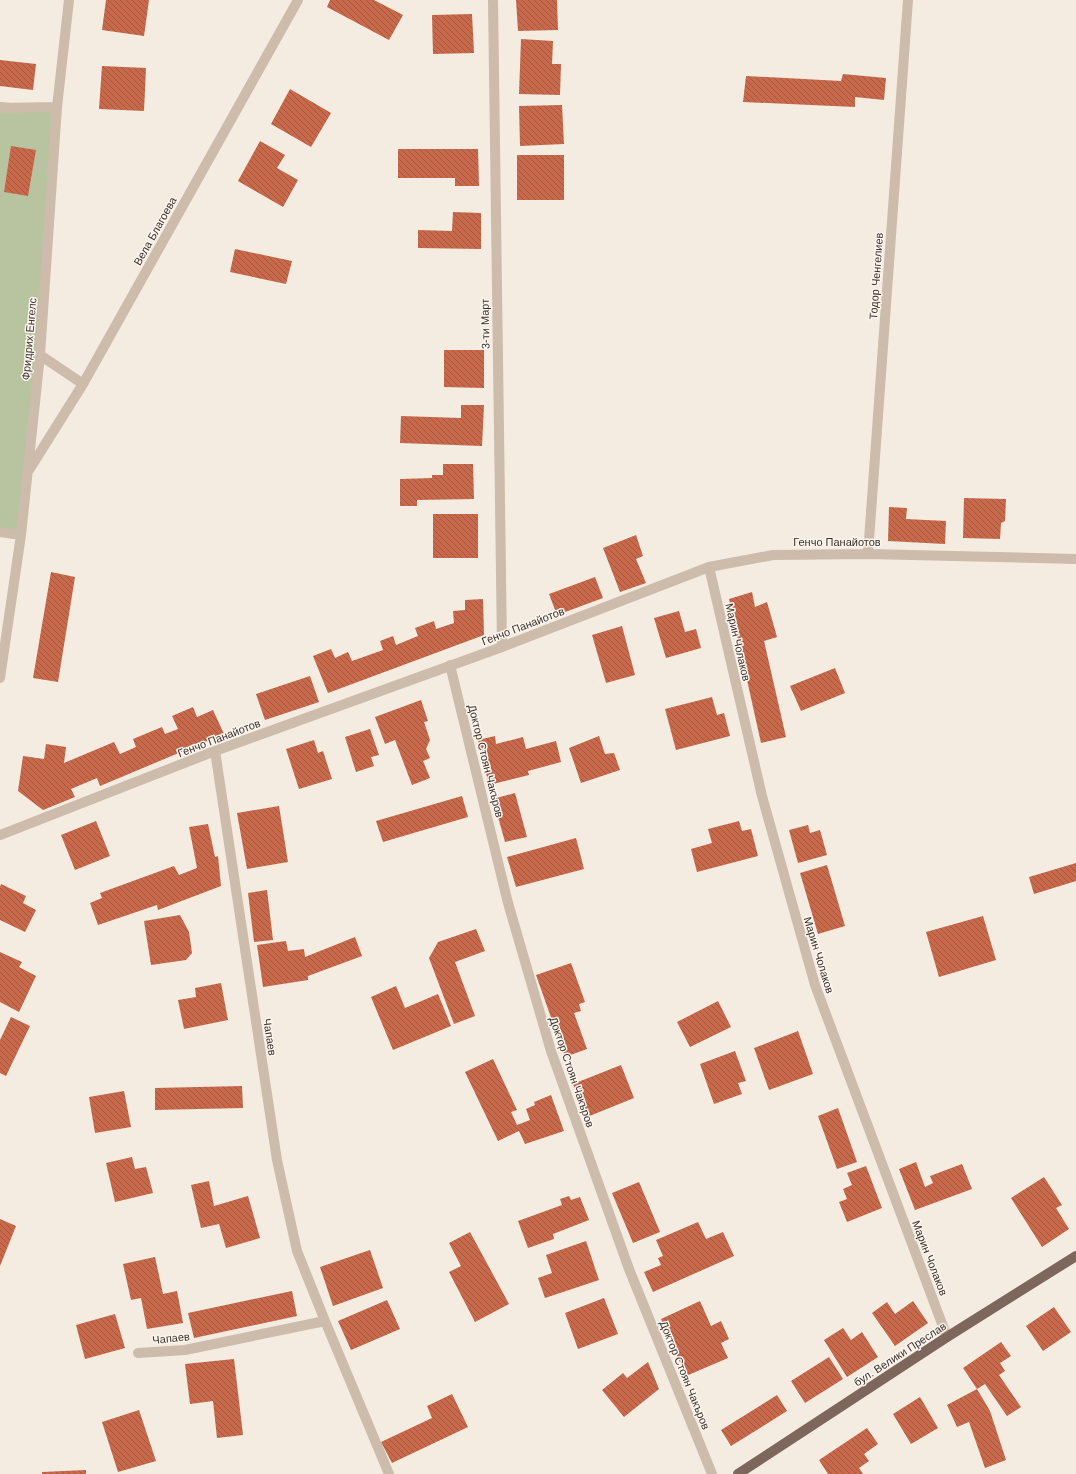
<svg xmlns="http://www.w3.org/2000/svg" width="1076" height="1474" font-family="Helvetica,sans-serif">
<style>
.park{fill:#b8c4a0}
.building{fill:url(#building-back-hatch)}
.lines{fill:none;stroke-linecap:round;stroke-linejoin:round}
.minor{stroke:#cdbbac;stroke-width:10}
.major{stroke:#7d675c;stroke-width:10}
.labels{text-anchor:middle;dominant-baseline:central;stroke-width:3;stroke-linejoin:round;paint-order:stroke}
.street-label{font-size:11px;fill:#3b302b;stroke:#fbf5ee}
</style>
<defs>
<pattern id="building-back-hatch" width="6" height="6" patternUnits="userSpaceOnUse"><rect width="6" height="6" fill="#c8694b"/><path d="M-1 5l2 2M0 0l6 6M5-1l2 2" fill="none" stroke="#a4573f"/></pattern>
</defs>
<rect width="100%" height="100%" fill="#f4ebe1"/>
<path class="park" d="M0 102 57 107 21 535 0 532Z"/>
<path class="building" d="M106 0H149L144 36 102 30Z
M330 0H374L403 15 389 40 327 7Z
M516 0H557L558 30 518 31Z
M472 14 474 53 433 54 432 15Z
M521 39 553 41 552 64H561L560 95 519 94Z
M0 60 36 64 33 90 0 86Z
M102 66 146 68 144 111 99 109Z
M843 74 886 78 884 100 855 97V107L743 102 746 76 841 81Z
M290 89 331 113 311 147 271 124Z
M562 105 564 144 520 146 519 106Z
M260 141 285 155 277 168 298 180 283 207 238 181Z
M11 146 36 150 28 196 4 192Z
M398 149H478L479 186H455V178H398Z
M517 155H564V200H517Z
M453 212 481 213V249L418 248V230L452 231Z
M235 249 292 261 286 284 230 272Z
M444 350H484V388L444 387Z
M461 405H484L482 446 400 443 401 416 461 418Z
M443 464H473L474 499 417 500V506H400V479L432 478V475H443Z
M964 498 1006 499 1005 521 1001 523 1000 539 963 538Z
M889 507 907 508 906 519 946 521 945 544 888 541Z
M433 514H478V558H433Z
M636 535 643 556 636 559 646 583 620 592 603 548Z
M51 572 75 577 58 682 33 678Z
M595 577 603 598 557 615 549 594Z
M752 592 755 607 767 602 777 637 764 641 786 737 761 743 729 599Z
M483 599 484 635 328 693 313 656 331 649 335 658 348 652 352 661 383 650 380 641 393 636 396 645 418 636 415 628 434 621 436 629 454 623 453 611 465 610V600Z
M679 611 685 632 696 629 701 648 666 658 654 618Z
M622 626 635 675 606 683 592 635Z
M835 668 845 693 801 711 790 686Z
M310 676 319 702 265 720 256 694Z
M712 697 717 715 724 713 730 736 676 750 665 709Z
M421 700 428 721 424 722 430 740 426 749 430 758 423 761 430 778 412 785 395 740 385 744 375 717Z
M193 707 197 717 213 710 224 734 100 786 97 778 71 789 75 797 43 810 18 791 23 756 44 759 46 744 66 747 64 763 114 742 120 754 136 747 133 739 162 727 165 734 178 729 172 716Z
M370 729 379 755 371 757 374 766 356 772 345 737Z
M495 736 496 744 523 737 526 749 556 741 561 762 528 771 529 775 489 785 478 740Z
M599 736 605 754 614 753 620 770 581 783 569 748Z
M314 740 318 753 323 751 332 779 299 789 286 749Z
M515 793 527 837 505 842 493 799Z
M462 796 468 817 383 842 376 821Z
M279 806 288 862 247 869 237 813Z
M96 821 110 856 75 870 61 835Z
M739 821 742 831 751 829 758 856 697 872 691 849 712 843 708 829Z
M208 824 215 857 218 856 221 886 158 910 157 905 98 925 90 903 102 898 100 893 174 866 179 875 197 868 189 827Z
M808 825 810 833 820 830 827 855 798 863 789 830Z
M576 838 584 869 516 887 507 857Z
M1076 863V881L1034 894 1029 877Z
M827 865 845 926 818 934 800 873Z
M1 884 26 896 23 903 36 910 25 932 0 920V887Z
M267 890 273 940 254 942 248 893Z
M180 915 189 932 192 953 186 960 151 965 144 921Z
M983 916 996 960 939 977 926 932Z
M476 929 485 951 455 962 475 1016 454 1024 429 958 438 942Z
M355 937 362 956 308 976V980L263 987 257 945 286 941 288 951 304 949 305 957Z
M0 952 22 962 19 967 36 976 19 1012 0 1002Z
M571 963 585 1002 579 1004 581 1011 574 1013 587 1049 565 1057 536 975Z
M221 983 228 1020 184 1029 178 1000 196 997 195 988Z
M396 986 405 1008 438 994 451 1026 393 1050 371 997Z
M718 1001 731 1027 690 1047 677 1022Z
M11 1017 30 1026 6 1076 0 1073V1040Z
M798 1031 813 1074 769 1090 754 1048Z
M735 1051 746 1081 738 1083 742 1094 714 1104 700 1064Z
M493 1059 517 1110 511 1112 517 1125 530 1120 526 1109 535 1105 534 1102 551 1095 564 1131 525 1144 519 1131 498 1141 465 1072Z
M621 1065 634 1098 587 1117 573 1084Z
M242 1086 243 1108 155 1110V1088Z
M124 1091 131 1127 95 1133 89 1097Z
M838 1108 857 1162 837 1169 818 1116Z
M132 1157 135 1169 146 1167 153 1193 115 1202 106 1163Z
M916 1162 925 1187 933 1183 930 1176 962 1164 972 1189 915 1210 899 1169Z
M866 1166 882 1208 847 1222 839 1202 847 1199 843 1189 852 1185 847 1173Z
M1044 1177 1062 1205 1056 1208 1069 1229 1042 1247 1011 1198Z
M209 1181 214 1206 248 1196 260 1238 226 1248 219 1224 201 1228 191 1185Z
M639 1182 660 1232 633 1243 612 1193Z
M569 1196 571 1200 580 1197 589 1220 553 1234 554 1239 528 1248 518 1221 562 1205 560 1199Z
M0 1219 16 1226 0 1266Z
M698 1222 706 1239 723 1232 734 1256 653 1292 644 1272 661 1265 658 1258 663 1256 656 1240Z
M470 1232 509 1304 475 1322 449 1272 461 1266 449 1243Z
M586 1241 599 1280 545 1298 538 1278 552 1273 546 1255Z
M370 1250 383 1288 333 1306 320 1267Z
M155 1257 163 1294 177 1291 183 1323 147 1329 141 1298 131 1300 123 1264Z
M292 1291 297 1316 194 1338 188 1313Z
M604 1298 618 1334 578 1349 565 1313Z
M387 1300 400 1329 351 1350 338 1321Z
M700 1301 711 1326 721 1321 729 1339 721 1343 728 1358 686 1376 661 1319Z
M913 1301 928 1323 895 1346 872 1313 887 1302 895 1314Z
M1054 1307 1071 1332 1043 1351 1026 1326Z
M115 1314 125 1348 85 1359 76 1325Z
M843 1328 851 1340 862 1332 878 1357 847 1377 824 1340Z
M1001 1342 1011 1356 1000 1363 1005 1371 999 1375 1021 1407 1007 1416 985 1384 977 1389 990 1411 1006 1460 985 1468 969 1422 957 1427 947 1405 977 1389 963 1368Z
M829 1357 843 1379 805 1403 791 1381Z
M234 1359 243 1435 217 1438 213 1401 190 1404 185 1364Z
M648 1362 659 1389 624 1417 602 1390 623 1373 627 1378Z
M452 1394 468 1427 392 1463 381 1442 432 1418 427 1406Z
M777 1395 787 1411 731 1446 721 1430Z
M920 1397 938 1428 911 1444 893 1414Z
M139 1410 156 1461 118 1472 102 1422Z
M867 1428 878 1444 864 1454 869 1461 859 1468 863 1474H828L819 1460Z
M86 1470V1474H42V1472Z"/>
<g class="lines">
<path class="minor" d="M493 0 502 647
M0 108 57 107
M40 355 83 384
M29 470 83 384 298 0
M0 532 21 535
M868 554 908 0
M709 567 762 796 815 985 947 1337
M450 665 508 903 551 1051 629 1269 712 1474
M0 678 21 535 40 355 57 107 69 0
M215 751 277 1160 297 1251 325 1321 389 1474
M0 835 215 751 502 647 709 567 773 555 868 554 1076 559
M138 1353 185 1350 325 1321"/>
<path class="major" d="M738 1474 947 1337 1076 1256"/>
</g>
<g class="labels">
<g class="street-label">
<text transform="translate(155 231) rotate(-61)">Вела Благоева</text>
<text transform="translate(876 276) rotate(-86)">Тодор Ченгелиев</text>
<text transform="translate(485 324) rotate(-91)">3-ти Март</text>
<text transform="translate(29 339) rotate(-85)">Фридрих Енгелс</text>
<text x="837" y="542">Генчо Панайотов</text>
<text transform="translate(523 626) rotate(-21)">Генчо Панайотов</text>
<text transform="translate(738 642) rotate(77)">Марин Чолаков</text>
<text transform="translate(219 738) rotate(-21)">Генчо Панайотов</text>
<text transform="translate(486 761) rotate(76)">Доктор Стоян Чакъров</text>
<text transform="translate(819 955) rotate(73)">Марин Чолаков</text>
<text transform="translate(270 1037) rotate(81)">Чапаев</text>
<text transform="translate(572 1072) rotate(71)">Доктор Стоян Чакъров</text>
<text transform="translate(930 1258) rotate(69)">Марин Чолаков</text>
<text transform="translate(171 1338) rotate(-6)">Чапаев</text>
<text transform="translate(900 1354) rotate(-33)">бул. Велики Преслав</text>
<text transform="translate(685 1375) rotate(68)">Доктор Стоян Чакъров</text>
</g>
</g>
</svg>
